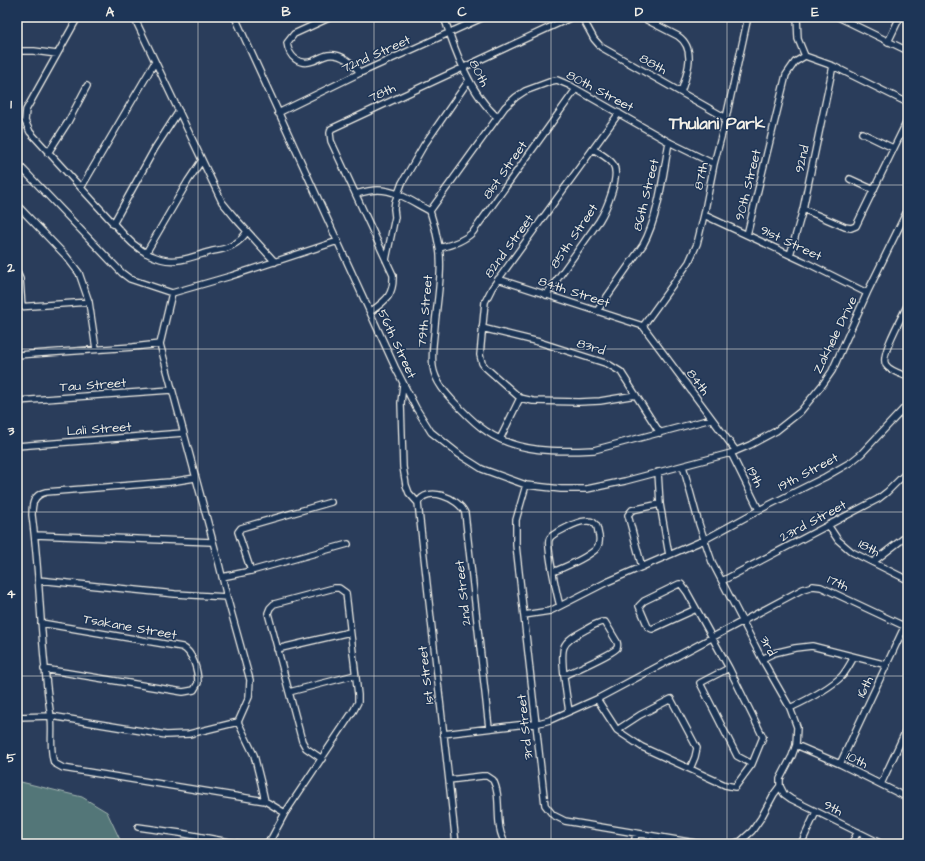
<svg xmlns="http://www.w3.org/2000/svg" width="925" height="861" font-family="'Architects Daughter',sans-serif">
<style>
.green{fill:#527678;stroke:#a3b4b0}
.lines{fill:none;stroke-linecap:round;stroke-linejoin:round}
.minor-casing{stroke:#f4f1e8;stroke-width:8}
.minor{stroke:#1d3557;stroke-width:5.5}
.grid{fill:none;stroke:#f4f1e8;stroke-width:1;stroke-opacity:0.55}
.labels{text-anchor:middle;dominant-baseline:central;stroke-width:3;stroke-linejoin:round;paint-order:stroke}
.street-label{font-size:13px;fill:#f4f1e8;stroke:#1d3557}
.district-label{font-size:17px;font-weight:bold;fill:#f4f1e8;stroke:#1d3557}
.neatline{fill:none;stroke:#f4f1e8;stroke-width:1.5}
.grid-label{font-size:13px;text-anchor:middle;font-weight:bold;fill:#f4f1e8}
</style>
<rect width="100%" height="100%" fill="#2a3d5b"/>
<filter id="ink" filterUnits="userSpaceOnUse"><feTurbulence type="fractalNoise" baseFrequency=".025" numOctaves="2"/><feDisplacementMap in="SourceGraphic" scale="8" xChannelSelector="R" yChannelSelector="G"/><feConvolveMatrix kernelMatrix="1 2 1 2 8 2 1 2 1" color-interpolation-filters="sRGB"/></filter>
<g filter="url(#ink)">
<path class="green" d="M17 781 82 797 107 812 122 844H17Z"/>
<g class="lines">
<g class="minor-casing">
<path id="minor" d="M78 17 26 110 25 121 30 132 125 236C135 247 147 255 161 259 179 264 196 255 213 251 220 250 225 249 231 246 237 243 244 237 247 231
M134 17 222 202 236 219 275 262
M235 17 395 367 416 408 431 432 460 455 482 469 526 485 561 489H587L625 481 731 453 750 445 776 431 800 412 823 384 832 371 867 293 908 209
M331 17 294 34 287 43C289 57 299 66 313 61 318 59 323 56 328 55 341 53 353 63 360 73
M444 17C455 51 470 93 497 117
M582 17 594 39 601 47 726 118
M641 17 678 36C697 49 687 74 681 92
M797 17 798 39 805 56
M838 17 908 51
M888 42 900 17
M17 51H34L57 54
M278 113 360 73 484 17
M619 113 492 288 485 302 480 355 482 363 485 367 520 398 533 401 579 402 600 401 636 395
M862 133 893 148
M48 153 68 122 87 86
M17 163 122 273 130 279 172 293 231 276 338 241
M850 179 874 190
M81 188 155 62
M356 194C363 192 370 190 378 190 397 190 414 203 430 211 434 223 437 235 439 247 443 268 437 303 435 325 434 339 431 353 433 367 435 382 447 395 457 405 466 414 475 424 486 431 517 453 558 452 594 450L711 419
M17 205 66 256 79 273 89 302 96 349
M803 209 845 227 851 228 856 226 908 119
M430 211 505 107 516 97 525 91 552 81 557 80 569 85 669 142 714 164
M704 215 805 262 867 293
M113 224 155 148 179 111
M747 235 786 75 795 62 805 56 833 66 908 103
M439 248C452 245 464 241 473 232L576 89
M146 253 188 181 202 160
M790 255 803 209 833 66
M386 260 395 217 394 209 395 202 402 183 424 145 469 80
M17 272 20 279 22 307
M498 279 643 326
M172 293 160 344 219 564 227 597 250 680 249 697 238 722 254 755 261 783 265 801
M546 295 599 221C606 210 621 176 613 164 609 158 599 153 593 149
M908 304C903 315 879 356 886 365 890 371 901 374 908 377
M17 307 89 302
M597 311 643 245C659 216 663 174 669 142
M370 312C385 301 394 296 393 275L331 141 330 133 331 129 572 17
M643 326 689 262 697 244 704 215 714 164 726 118 748 17
M643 326 736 451
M482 328 539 342 608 364 621 372 660 433
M17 355 133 347 160 344
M403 384 401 403 403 467 406 485 409 493 418 503
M17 401 171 390
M500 439 520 398
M17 446 183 433
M731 453 759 510
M683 466 699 524 712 562 762 659 790 708 797 727 796 745 792 756 780 779V786L774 794 761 818 752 831 741 841 732 844
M658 472 660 504 669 555
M195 478 170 482 46 492C33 495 32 504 32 515 41 582 40 650 51 717 53 732 49 748 54 763L63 768 265 801 285 813 271 839 265 844
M526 485 516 520V545L545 805 553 815 565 821 701 844
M418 503 456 844
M418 503C427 485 459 498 465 513L489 728
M828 525 838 540 852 552 908 580
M35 535 212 542
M873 562 908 535
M642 567 628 515 632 510 660 504
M251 571 238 532 241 528 331 502
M553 572C567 566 583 560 595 550 599 546 600 542 599 536 598 533 598 530 597 527 591 512 565 529 556 533 553 535 550 536 549 540 547 549 557 595 560 606
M222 577 251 571 348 544
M38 580 175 594 227 597
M722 581 878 499 887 492 908 471
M524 615 550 611 560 606 607 582 704 540 759 510 825 477 851 462 861 454 908 404
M41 623 182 647C193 652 198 671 198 683L194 690 183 692 44 669
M277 649 350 632
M762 659 774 653 795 648 812 646 887 665
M729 668 700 683 733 748 737 756 752 764
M565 675C573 671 613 654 617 648 618 645 618 645 617 642L605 622C598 621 591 627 585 630 578 634 567 639 564 647 560 656 567 699 569 711
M289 692 355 675
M597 699 617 730 624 735 642 747 725 785 735 787 752 764 763 737 729 668 687 592 681 584H679L644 601 639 606 648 627 652 629 696 609
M790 708C807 700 829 689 842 676 847 670 850 664 854 657
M17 717 51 716 166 735 189 734 238 722
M617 730 640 715 671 699 697 748 695 757 690 769
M443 734 518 725 535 724 550 720 597 699 803 589 813 586 821 587 904 626
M796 745 840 764 908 798
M840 764 908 619
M449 780 482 776H487L493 780C503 798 493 826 506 844
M881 784 908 726
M780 786 784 794 791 799 882 844
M285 813 354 710 358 702V695L346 593 339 588H334L274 604 270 608 268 613 302 741 306 748 322 759
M138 827 180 833 240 844
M634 844 636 834
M801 844 816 812
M851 844 858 832"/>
</g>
<use href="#minor" class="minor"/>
</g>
</g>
<path class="grid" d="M198 17V844M374 17V844M551 17V844M727 17V844M17 185H908M17 349H908M17 512H908M17 676H908"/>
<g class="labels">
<g class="street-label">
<text transform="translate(376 54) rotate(-24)">72nd Street</text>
<text transform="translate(653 64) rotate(29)">88th</text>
<text transform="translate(479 73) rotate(63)">80th</text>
<text transform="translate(600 91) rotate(28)">80th Street</text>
<text transform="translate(382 93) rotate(-24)">78th</text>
<text transform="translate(802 159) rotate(-78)">92nd</text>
<text transform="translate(505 170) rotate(-55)">81st Street</text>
<text transform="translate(701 176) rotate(-78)">87th</text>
<text transform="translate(748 185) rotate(-76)">90th Street</text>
<text transform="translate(646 195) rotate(-76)">86th Street</text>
<text transform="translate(574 236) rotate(-56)">85th Street</text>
<text transform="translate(791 243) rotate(25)">91st Street</text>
<text transform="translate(509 246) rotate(-54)">82nd Street</text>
<text transform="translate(574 292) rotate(18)">84th Street</text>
<text transform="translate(425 311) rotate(-85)">79th Street</text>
<text transform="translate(835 335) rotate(-64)">Zakhele Drive</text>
<text transform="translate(397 344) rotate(65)">56th Street</text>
<text transform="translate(591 347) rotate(17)">83rd</text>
<text transform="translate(698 382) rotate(54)">84th</text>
<text transform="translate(93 385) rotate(-4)">Tau Street</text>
<text transform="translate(99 429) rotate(-4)">Lali Street</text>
<text transform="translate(808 472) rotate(-28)">19th Street</text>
<text transform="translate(755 477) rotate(64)">19th</text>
<text transform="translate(813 521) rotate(-28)">23rd Street</text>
<text transform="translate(869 548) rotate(27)">18th</text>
<text transform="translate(838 583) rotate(24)">17th</text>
<text transform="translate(463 593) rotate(-96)">2nd Street</text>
<text transform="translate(130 627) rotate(10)">Tsakane Street</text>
<text transform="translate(768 646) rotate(62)">3rd</text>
<text transform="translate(426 675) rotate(-97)">1st Street</text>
<text transform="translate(865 687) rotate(-64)">16th</text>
<text transform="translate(525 727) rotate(-96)">3rd Street</text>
<text transform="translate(857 760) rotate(26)">10th</text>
<text transform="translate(833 808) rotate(26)">9th</text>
</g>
<g class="district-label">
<text x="717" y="124">Thulani Park</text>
</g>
</g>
<rect width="925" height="861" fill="none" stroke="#1d3557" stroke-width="44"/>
<rect x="22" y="22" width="881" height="817" class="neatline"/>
<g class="grid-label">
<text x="110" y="16">A</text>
<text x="286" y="16">B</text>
<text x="462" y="16">C</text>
<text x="639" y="16">D</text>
<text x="815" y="16">E</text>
<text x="11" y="108">1</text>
<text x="11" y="272">2</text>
<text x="11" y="435">3</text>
<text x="11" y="598">4</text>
<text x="11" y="762">5</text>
</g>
</svg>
